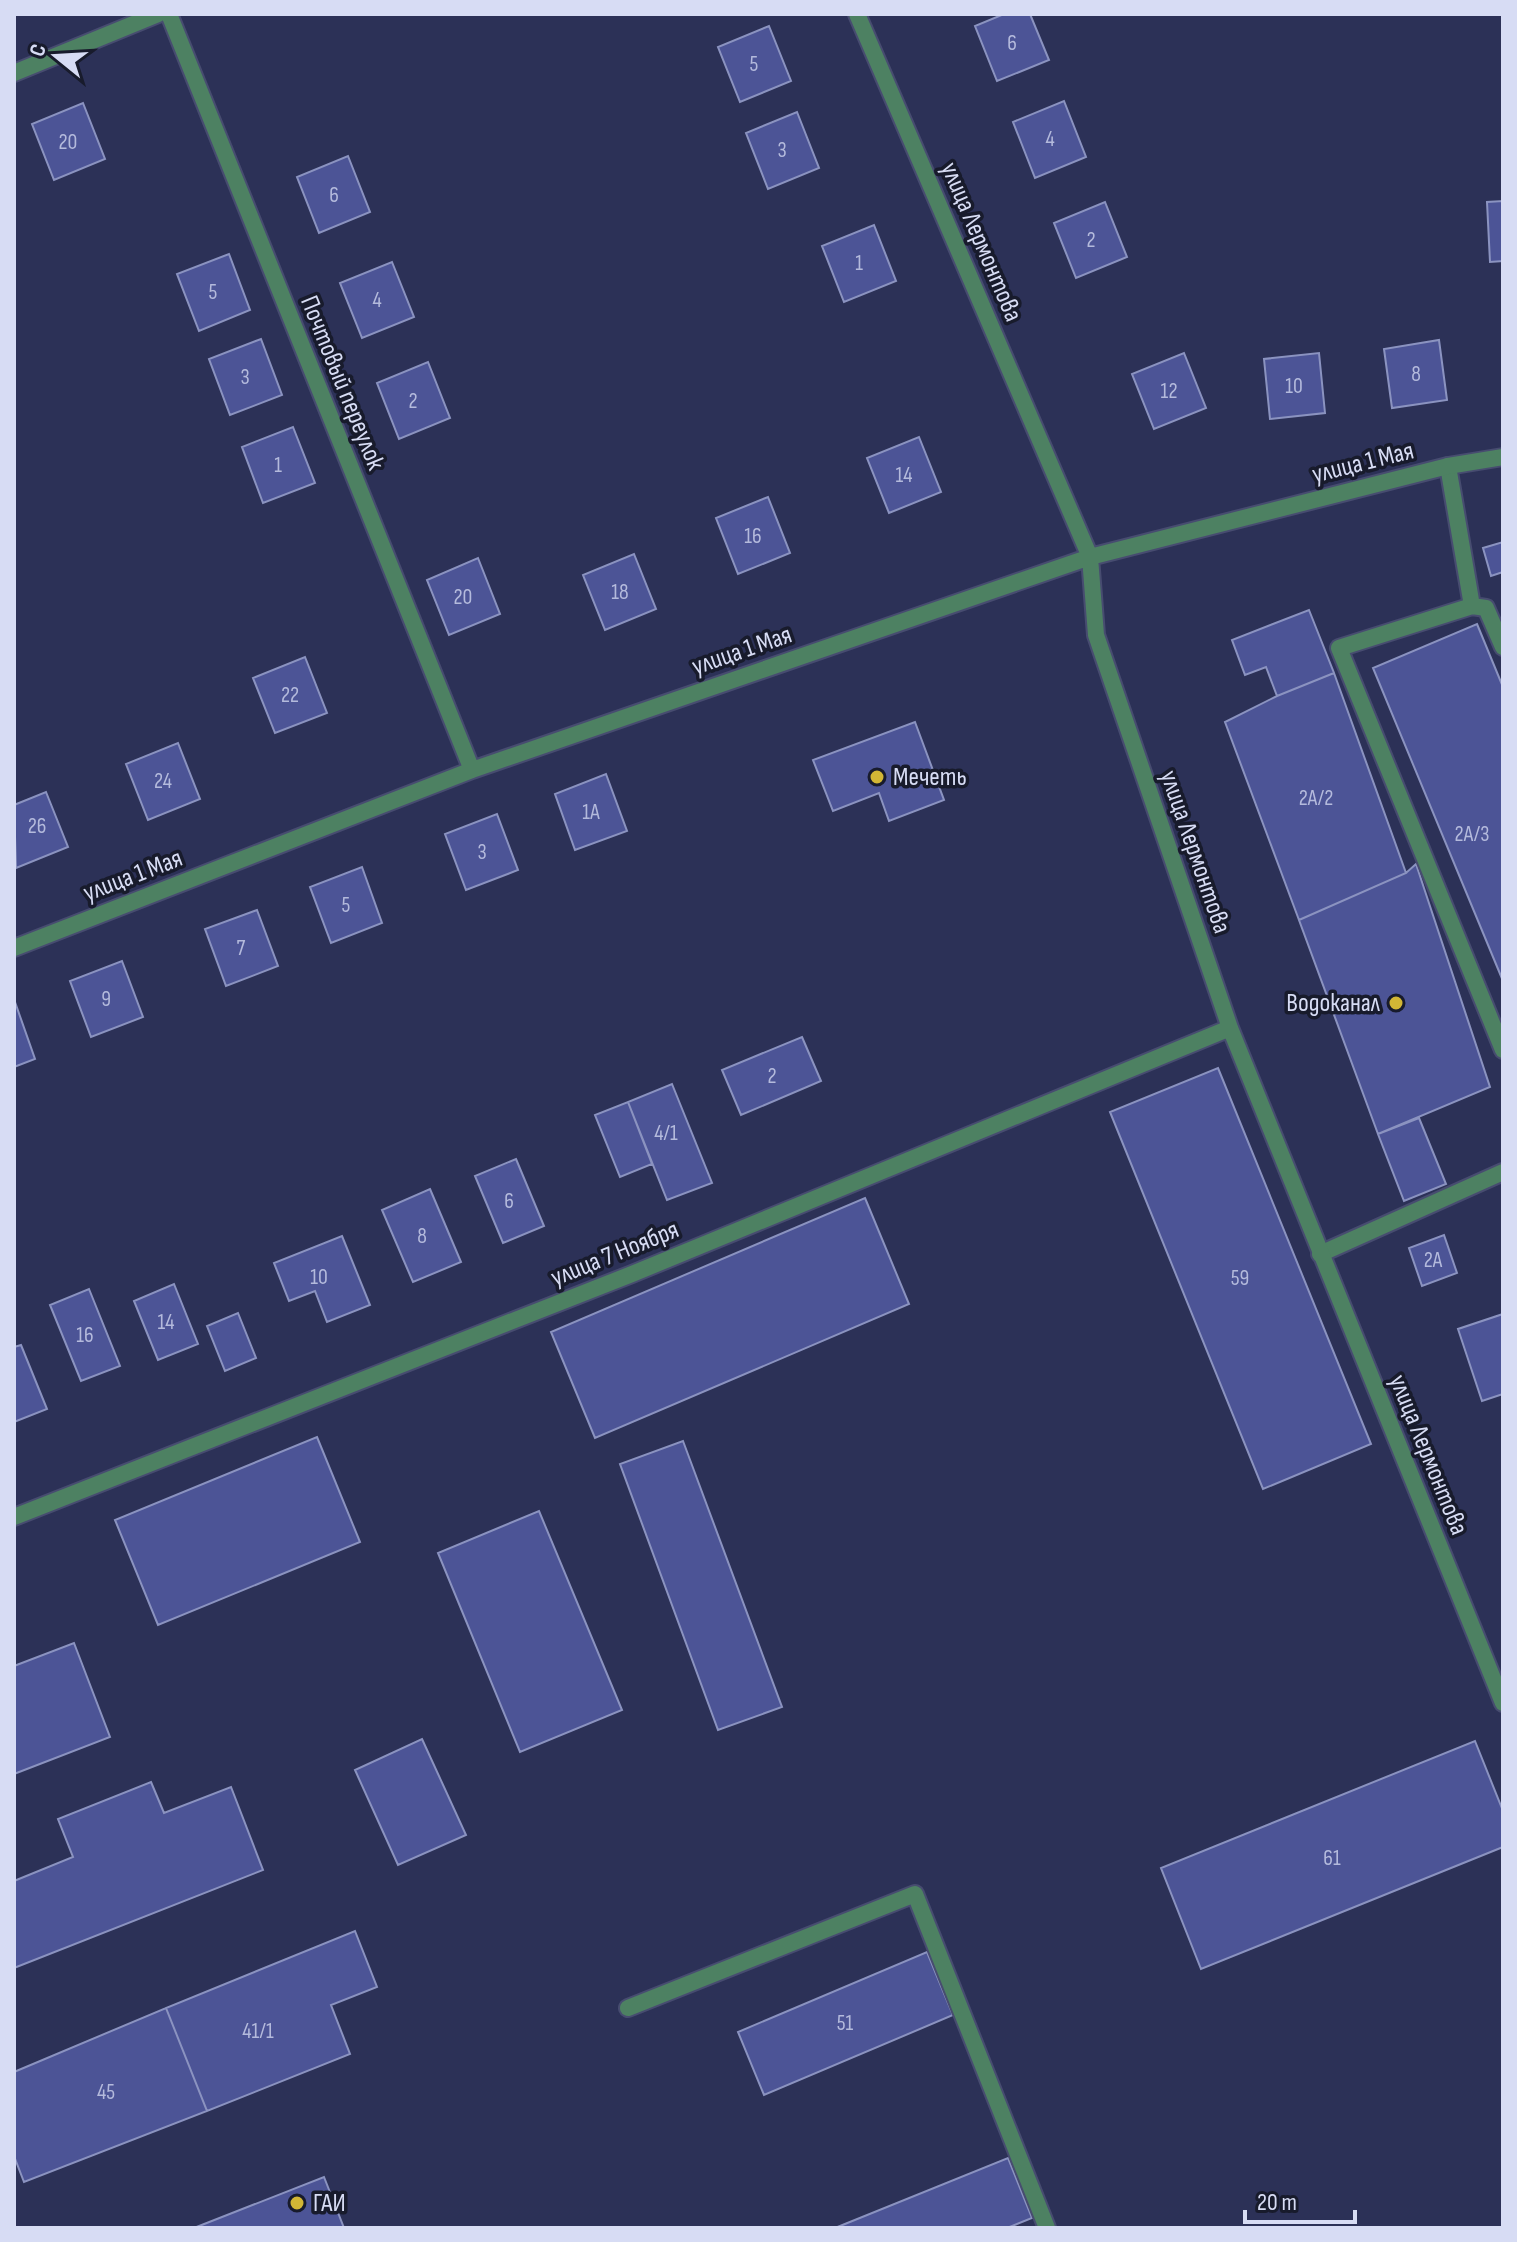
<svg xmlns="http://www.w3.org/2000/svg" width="1517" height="2242" font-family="'Sofia Sans Condensed',sans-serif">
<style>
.building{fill:#4c5496;stroke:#8b93c0;stroke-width:2}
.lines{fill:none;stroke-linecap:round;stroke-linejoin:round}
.service-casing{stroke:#474c70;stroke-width:20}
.minor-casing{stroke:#474c70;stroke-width:20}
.service{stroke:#4d8162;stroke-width:16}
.minor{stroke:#4d8162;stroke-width:16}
.poi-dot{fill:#d2b635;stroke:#181b2c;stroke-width:3}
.labels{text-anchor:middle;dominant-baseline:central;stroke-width:7;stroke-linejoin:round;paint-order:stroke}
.number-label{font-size:22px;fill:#b4badc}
.street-label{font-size:26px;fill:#d7dcf4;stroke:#181b2c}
.poi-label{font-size:26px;fill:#d7dcf4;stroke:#181b2c;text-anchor:start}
</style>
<rect width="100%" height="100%" fill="#2c3157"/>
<path class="building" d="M1004 14H1030L1049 60 997 81 975 26Z
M769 26 791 81 740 102 718 47Z
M1064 101 1086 157 1035 178 1013 122Z
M83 103 105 159 54 180 32 124Z
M797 112 819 168 768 189 746 133Z
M348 156 370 212 319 233 297 177Z
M1503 201V261L1490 262 1487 202Z
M1105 202 1127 257 1076 278 1054 223Z
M874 225 896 281 844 302 822 246Z
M229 254 250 310 199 331 177 274Z
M392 262 414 317 362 338 340 283Z
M261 339 282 395 230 415 209 359Z
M1439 340 1447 400 1392 408 1384 349Z
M1184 353 1206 408 1154 429 1132 374Z
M1319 353 1325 413 1270 419 1264 359Z
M428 362 450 418 399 439 377 383Z
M293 427 315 483 263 503 242 447Z
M919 437 941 492 889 513 867 458Z
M768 497 790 553 738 574 716 518Z
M1503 542V572L1491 576 1483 548Z
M634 554 656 609 605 630 583 575Z
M478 558 500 614 449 635 427 580Z
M1309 610 1334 673 1277 696 1266 667 1245 675 1232 640Z
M1477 624 1503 687V981L1373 668Z
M305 657 327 713 275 733 253 678Z
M1334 673 1406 873 1299 920 1225 722 1277 696Z
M915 722 944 800 889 821 879 793 833 811 813 760Z
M178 743 200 799 148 820 126 764Z
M606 774 627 831 575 850 555 794Z
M46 792 68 847 16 868 14 805Z
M497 814 518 870 466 890 445 834Z
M1416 864 1490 1087 1378 1134 1299 920 1406 873Z
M362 867 382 923 331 943 310 887Z
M257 910 278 966 226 986 205 929Z
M122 961 143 1017 91 1037 70 981Z
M15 1002 35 1059 14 1067V1003Z
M802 1037 821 1081 741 1115 722 1070Z
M1218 1068 1371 1444 1263 1489 1110 1112Z
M672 1084 712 1183 667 1200 628 1102Z
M628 1102 652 1164 620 1177 595 1115Z
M1419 1118 1446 1184 1404 1201 1378 1134Z
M516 1159 544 1226 503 1243 475 1176Z
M430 1189 461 1262 413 1282 382 1210Z
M865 1198 909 1304 595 1438 551 1332Z
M1444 1235 1457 1273 1422 1286 1409 1248Z
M342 1236 370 1305 327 1322 315 1291 289 1301 274 1263Z
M174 1284 198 1344 158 1360 134 1301Z
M89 1289 120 1366 81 1381 50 1305Z
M238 1313 256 1358 225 1371 207 1326Z
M1503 1314V1394L1482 1401 1458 1329Z
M21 1345 47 1409 14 1422V1347Z
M317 1437 360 1542 158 1625 115 1520Z
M683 1441 782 1707 718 1730 620 1464Z
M539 1511 622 1710 520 1752 438 1553Z
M74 1643 110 1737 14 1774V1666Z
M422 1739 466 1835 398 1865 355 1770Z
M1475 1741 1503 1811V1847L1201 1969 1161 1868Z
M151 1782 164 1813 231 1787 263 1870 14 1968V1881L73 1857 58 1819Z
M355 1931 377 1987 331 2005 350 2054 207 2111 166 2008Z
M927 1952 953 2015 764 2095 738 2032Z
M166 2008 207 2111 24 2182 14 2156V2072Z
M1008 2158 1032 2218 1007 2228H835Z
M324 2177 344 2228H194Z"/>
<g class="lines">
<g class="service-casing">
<path id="service" d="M1448 466 1472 606
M1503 647 1486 608 1472 606 1339 648 1503 1050
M1320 1254 1503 1172
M628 2008 915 1894 1047 2228"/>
</g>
<g class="minor-casing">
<path id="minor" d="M169 14 472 770
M857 14 1090 557 1096 635 1230 1028 1503 1703
M14 73 158 14
M14 948 472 770 1090 557 1448 466 1503 457
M14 1517 632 1274 1230 1028"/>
</g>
<use href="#service" class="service"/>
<use href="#minor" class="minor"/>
</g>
<g class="poi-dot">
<circle cx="877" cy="777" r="8"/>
<circle cx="1396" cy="1003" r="8"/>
<circle cx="297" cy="2203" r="8"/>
</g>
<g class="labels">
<g class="number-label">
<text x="1012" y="43">6</text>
<text x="754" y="64">5</text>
<text x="1050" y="139">4</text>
<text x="68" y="142">20</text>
<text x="782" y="150">3</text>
<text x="334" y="195">6</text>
<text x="1091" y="240">2</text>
<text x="859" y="263">1</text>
<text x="213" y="292">5</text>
<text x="377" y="300">4</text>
<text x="1416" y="374">8</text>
<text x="245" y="377">3</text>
<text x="1294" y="386">10</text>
<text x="1169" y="391">12</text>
<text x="413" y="401">2</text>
<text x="278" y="465">1</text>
<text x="904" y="475">14</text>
<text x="753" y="536">16</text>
<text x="620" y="592">18</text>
<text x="463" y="597">20</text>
<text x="290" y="695">22</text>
<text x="163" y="781">24</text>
<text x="1316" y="798">2А/2</text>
<text x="591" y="812">1А</text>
<text x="37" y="826">26</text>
<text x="1472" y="834">2А/3</text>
<text x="482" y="852">3</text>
<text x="346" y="905">5</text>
<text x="241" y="948">7</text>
<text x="106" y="999">9</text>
<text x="772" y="1076">2</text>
<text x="666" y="1133">4/1</text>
<text x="509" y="1201">6</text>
<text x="422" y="1236">8</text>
<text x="1433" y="1260">2А</text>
<text x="319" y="1277">10</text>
<text x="1240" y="1278">59</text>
<text x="166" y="1322">14</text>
<text x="85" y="1335">16</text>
<text x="1332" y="1858">61</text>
<text x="845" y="2023">51</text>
<text x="258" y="2031">41/1</text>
<text x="106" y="2092">45</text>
</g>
<g class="street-label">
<text transform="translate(981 242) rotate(67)">улица Лермонтова</text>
<text transform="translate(342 383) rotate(68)">Почтовый переулок</text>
<text transform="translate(1363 463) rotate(-14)">улица 1 Мая</text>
<text transform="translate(742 651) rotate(-19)">улица 1 Мая</text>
<text transform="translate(1195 852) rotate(71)">улица Лермонтова</text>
<text transform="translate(133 876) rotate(-21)">улица 1 Мая</text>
<text transform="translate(615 1254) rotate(-22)">улица 7 Ноября</text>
<text transform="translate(1428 1455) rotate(68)">улица Лермонтова</text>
</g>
<g class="poi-label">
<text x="893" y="777">Мечеть</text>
<text x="1380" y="1003" text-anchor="end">Водоканал</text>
<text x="313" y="2203">ГАИ</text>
</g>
</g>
<rect width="1517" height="2242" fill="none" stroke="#d7dcf4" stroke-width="32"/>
<g transform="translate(56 56) rotate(288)" stroke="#181b2c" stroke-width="6" paint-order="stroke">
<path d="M0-6L14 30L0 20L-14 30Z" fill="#d7dcf4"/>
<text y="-12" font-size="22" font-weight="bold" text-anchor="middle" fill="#d7dcf4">С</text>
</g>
<path d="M1245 2210v12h110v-12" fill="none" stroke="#d7dcf4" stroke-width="4"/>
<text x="1257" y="2210" font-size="24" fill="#d7dcf4" stroke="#181b2c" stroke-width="6" paint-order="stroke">20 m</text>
</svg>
